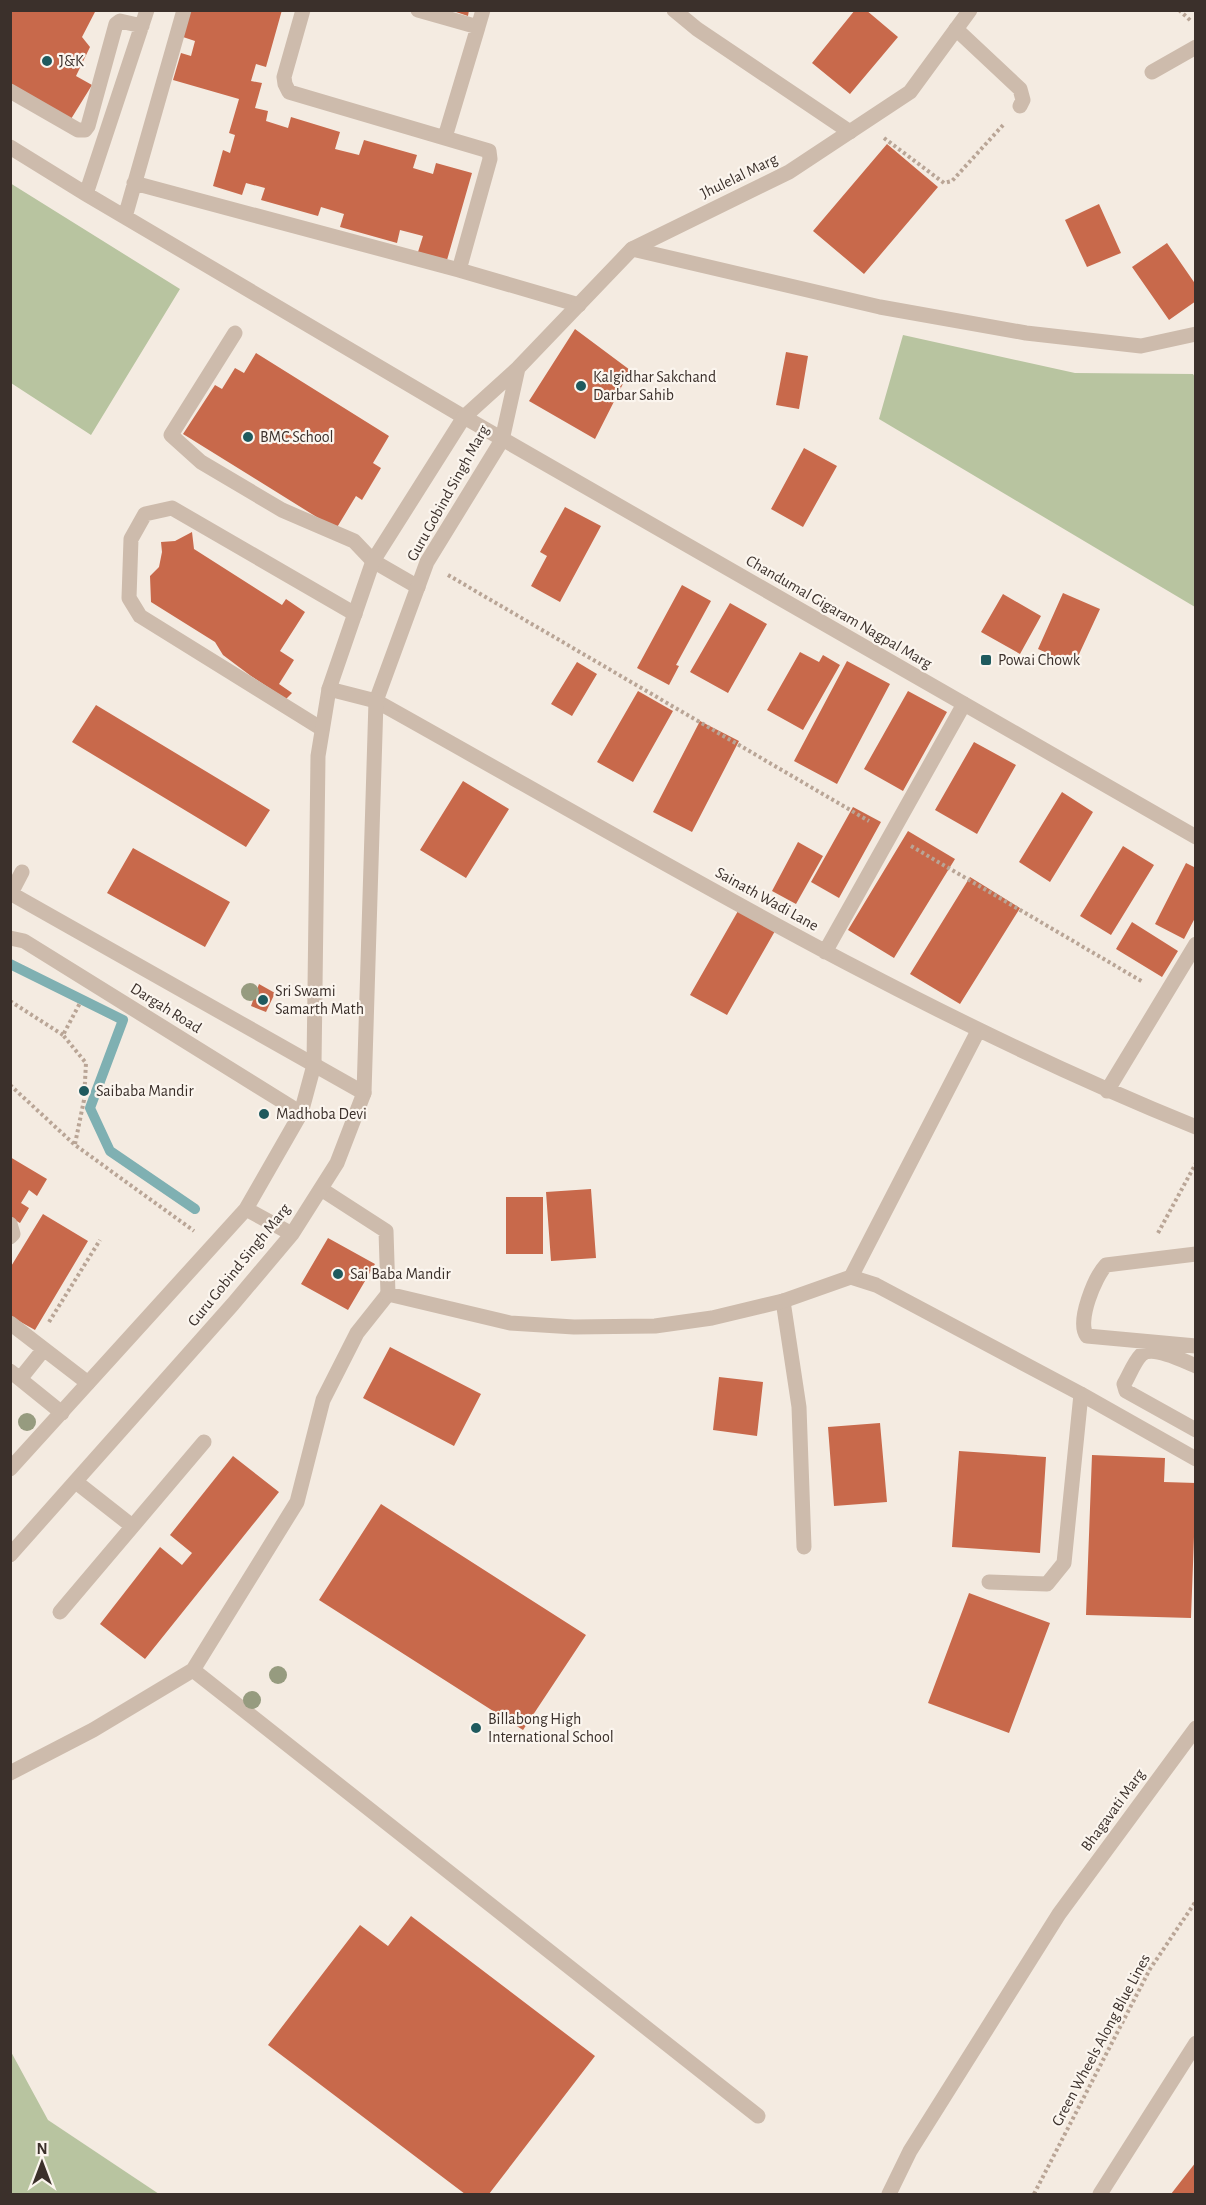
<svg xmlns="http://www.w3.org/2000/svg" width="1206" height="2205" font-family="'Alegreya Sans',sans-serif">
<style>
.green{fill:#b8c4a0}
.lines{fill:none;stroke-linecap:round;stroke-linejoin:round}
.stream{stroke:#7fb0b2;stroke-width:10}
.building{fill:#c8694b}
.path{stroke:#b9a596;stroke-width:4;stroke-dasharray:3 3;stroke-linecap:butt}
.service{stroke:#cdbbac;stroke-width:15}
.minor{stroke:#cdbbac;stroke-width:15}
.tertiary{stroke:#cdbbac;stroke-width:15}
.tree{fill:#969b7f}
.poi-dot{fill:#1f5a5e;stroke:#fbf5ee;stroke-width:2}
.labels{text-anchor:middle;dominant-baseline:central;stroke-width:4.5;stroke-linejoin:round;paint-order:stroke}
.poi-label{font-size:16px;fill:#3b302b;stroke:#fbf5ee;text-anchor:start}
.street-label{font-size:16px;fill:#3b302b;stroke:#fbf5ee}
</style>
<rect width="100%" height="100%" fill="#f4ebe1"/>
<path class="green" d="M10 183 180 289 91 435 11 383Z
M903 335 1075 373 1193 374 1196 379 1195 607 879 419Z
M10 2050 48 2120 159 2194H11Z"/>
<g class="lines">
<path class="stream" d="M10 964 123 1020 90 1108 110 1151 195 1209"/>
</g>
<path class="building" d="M10 10H96L82 37 90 47 76 76 92 85 71 119 10 83Z
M191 10H282L266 67 256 64 251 81 262 83 255 108 268 111 266 121 288 128 291 117 340 132 335 149 359 155 364 140 417 155 413 168 433 174 436 163 472 173 447 260 418 252 423 236 400 230 397 243 340 227 344 214 321 207 318 216 261 200 265 188 246 183 242 195 213 186 223 150 230 153 235 135 229 133 239 99 173 80 181 53 191 56 195 41 183 37Z
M450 10H469L468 16Z
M855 10H866L898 37 850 94 812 63Z
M887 144 938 187 864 274 813 231Z
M1099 204 1121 253 1087 267 1065 220Z
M1167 243 1196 285V301L1169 320 1132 267Z
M575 329 630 370 595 439 529 401Z
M786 352 808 356 799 409 776 405Z
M256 353 389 436 373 463 381 468 362 500 356 496 336 529 183 434 215 385 222 389 235 368 244 373Z
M804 448 837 466 803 527 771 509Z
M565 507 601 526 560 602 531 586 547 556 540 552Z
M192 532 194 549 282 605 286 599 305 612 280 651 294 660 279 684 292 693 286 699 251 676 223 655 215 642 151 602 150 576 159 567 162 552 161 542 175 541Z
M682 585 711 601 676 665 679 666 669 685 637 668Z
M1063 593 1100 609 1074 665 1038 649Z
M1003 594 1041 616 1020 654 981 632Z
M730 603 767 624 728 693 690 672Z
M800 652 819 662 823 655 840 665 803 730 767 710Z
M847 661 890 684 837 784 794 761Z
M577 662 597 674 572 716 551 704Z
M638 691 673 711 633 782 597 762Z
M908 691 947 712 903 791 864 769Z
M96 705 270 810 246 847 72 742Z
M700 721 739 741 692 832 653 812Z
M974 742 1016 765 977 834 935 810Z
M463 781 509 809 466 878 420 850Z
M1062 792 1093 812 1050 882 1019 862Z
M853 807 881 822 839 898 811 882Z
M908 831 955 859 894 958 848 930Z
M798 842 823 856 796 904 772 891Z
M1123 846 1154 865 1111 935 1080 916Z
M133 848 230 902 205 947 107 893Z
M1186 863 1196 868V916L1184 939 1155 924Z
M970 877 1020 908 960 1004 910 974Z
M738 911 775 931 727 1015 690 995Z
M1132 922 1178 951 1162 977 1116 949Z
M259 984 275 993 266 1012 251 1006Z
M10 1157 47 1179 37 1196 29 1190 21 1203 29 1208 20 1223 10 1217Z
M591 1189 596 1258 551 1261 546 1192Z
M506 1197H543V1254H506Z
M43 1214 88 1241 35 1330 10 1316V1268Z
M328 1238 375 1264 348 1310 301 1284Z
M390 1347 481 1394 454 1446 363 1398Z
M719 1377 763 1382 757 1436 713 1430Z
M880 1423 887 1502 834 1506 828 1427Z
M959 1451 1046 1457 1040 1553 952 1547Z
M1092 1455 1165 1458 1164 1482 1196 1483 1191 1618 1086 1615Z
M233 1456 279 1492 145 1659 100 1624 160 1547 182 1565 192 1553 170 1535Z
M381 1504 586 1635 523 1730 319 1600Z
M969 1593 1050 1623 1009 1733 928 1703Z
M411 1916 595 2056 489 2194H465L268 2045 360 1925 388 1946Z
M1196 2162V2194H1171Z"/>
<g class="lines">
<path class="path" d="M1179 10 1191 21
M884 138 944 183 952 181 1004 124
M448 575 869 821
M911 846 1143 982
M10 1001 63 1035
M10 1085 75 1145 194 1231
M75 1144 84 1100 86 1063 63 1035 80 1003
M1158 1233 1196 1163
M49 1322 100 1240
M1034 2194 1150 1969 1196 1901"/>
<path class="service" d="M235 333 171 435 201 462 282 510 354 541 373 561 418 587
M851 1277 876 1285 1081 1394 1196 1459
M783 1301 799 1407 804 1547
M989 1582 1047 1584 1064 1563 1081 1394
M193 1670 758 2116
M10 1773 93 1730 193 1670 297 1502 323 1400 357 1333 388 1294"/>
<path class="minor" d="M303 10 284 77 285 84 289 92 489 151 490 159 459 270
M418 10 478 27 483 10
M674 10 697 29 850 132
M956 29 1020 89 1023 100 1020 106
M1152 72 1196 47
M10 91 78 130H85L88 126 116 24 120 21 142 26
M445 137 478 27
M10 147 86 194 464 417
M134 183 459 270 579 305
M86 194 147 10
M125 217 184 10
M632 249 880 307 1026 333 1141 346 1196 334
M329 689 376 701C645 851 909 1011 1196 1127
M322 729 140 616 129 598 131 539 145 514 172 508 355 614
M10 893 364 1093
M11 893 22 872
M10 938 24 941 301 1113
M825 952 964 704
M1107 1091 1196 944
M321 1189 386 1231 388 1294 510 1323 574 1327 655 1326 712 1318 783 1301 851 1277 978 1031
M10 1224 13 1234 10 1237
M1196 1254 1106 1265C1095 1277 1076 1322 1087 1336L1196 1346
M10 1323 88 1383
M1196 1366C1183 1361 1152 1344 1141 1355 1134 1362 1129 1376 1124 1384L1126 1391 1196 1430
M10 1371 62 1413
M20 1379 44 1349
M76 1482 132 1526
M60 1612 204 1442
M889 2194 910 2151 1059 1914 1196 1728
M1100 2194 1196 2043"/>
<path class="tertiary" d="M464 417 1196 837
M246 1209 292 1234
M10 1469 246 1209 301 1113 314 1065 318 756 329 689 373 561 464 417 518 368 632 249 789 172 910 92 970 10
M10 1555 233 1304 292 1234 337 1163 364 1093 376 701 427 562 502 440 518 368"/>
</g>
<g class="tree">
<circle cx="250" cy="992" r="9"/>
<circle cx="27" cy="1422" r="9"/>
<circle cx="278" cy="1675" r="9"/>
<circle cx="252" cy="1700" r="9"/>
</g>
<g class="poi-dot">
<circle cx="47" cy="61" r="6"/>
<circle cx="581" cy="386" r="6"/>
<circle cx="248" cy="437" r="6"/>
<rect x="980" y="654" width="12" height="12" rx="3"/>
<circle cx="263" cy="1000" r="6"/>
<circle cx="84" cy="1091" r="6"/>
<circle cx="264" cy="1114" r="6"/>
<circle cx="338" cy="1274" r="6"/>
<circle cx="476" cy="1728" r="6"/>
</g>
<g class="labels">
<g class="poi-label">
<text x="59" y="61">J&amp;K</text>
<text x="593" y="377">Kalgidhar Sakchand<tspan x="593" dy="18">Darbar Sahib</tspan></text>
<text x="260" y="437">BMC School</text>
<text x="998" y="660">Powai Chowk</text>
<text x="275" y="991">Sri Swami<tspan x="275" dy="18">Samarth Math</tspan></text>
<text x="96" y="1091">Saibaba Mandir</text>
<text x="276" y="1114">Madhoba Devi</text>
<text x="350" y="1274">Sai Baba Mandir</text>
<text x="488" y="1719">Billabong High<tspan x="488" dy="18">International School</tspan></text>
</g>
<g class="street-label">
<text transform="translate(739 176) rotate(-26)">Jhulelal Marg</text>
<text transform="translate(448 493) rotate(-61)">Guru Gobind Singh Marg</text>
<text transform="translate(839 612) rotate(30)">Chandumal Gigaram Nagpal Marg</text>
<text transform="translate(767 899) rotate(29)">Sainath Wadi Lane</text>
<text transform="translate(166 1008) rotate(32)">Dargah Road</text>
<text transform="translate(239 1265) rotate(-51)">Guru Gobind Singh Marg</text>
<text transform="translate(1113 1810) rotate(-54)">Bhagavati Marg</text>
<text transform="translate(1101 2040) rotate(-62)">Green Wheels Along Blue Lines</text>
</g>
</g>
<rect width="1206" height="2205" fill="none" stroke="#3b302b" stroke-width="24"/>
<g transform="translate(42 2163)" stroke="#fbf5ee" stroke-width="4.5" paint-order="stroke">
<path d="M0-4.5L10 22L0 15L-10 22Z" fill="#3b302b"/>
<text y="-9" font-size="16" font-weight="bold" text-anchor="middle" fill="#3b302b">N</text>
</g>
</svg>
